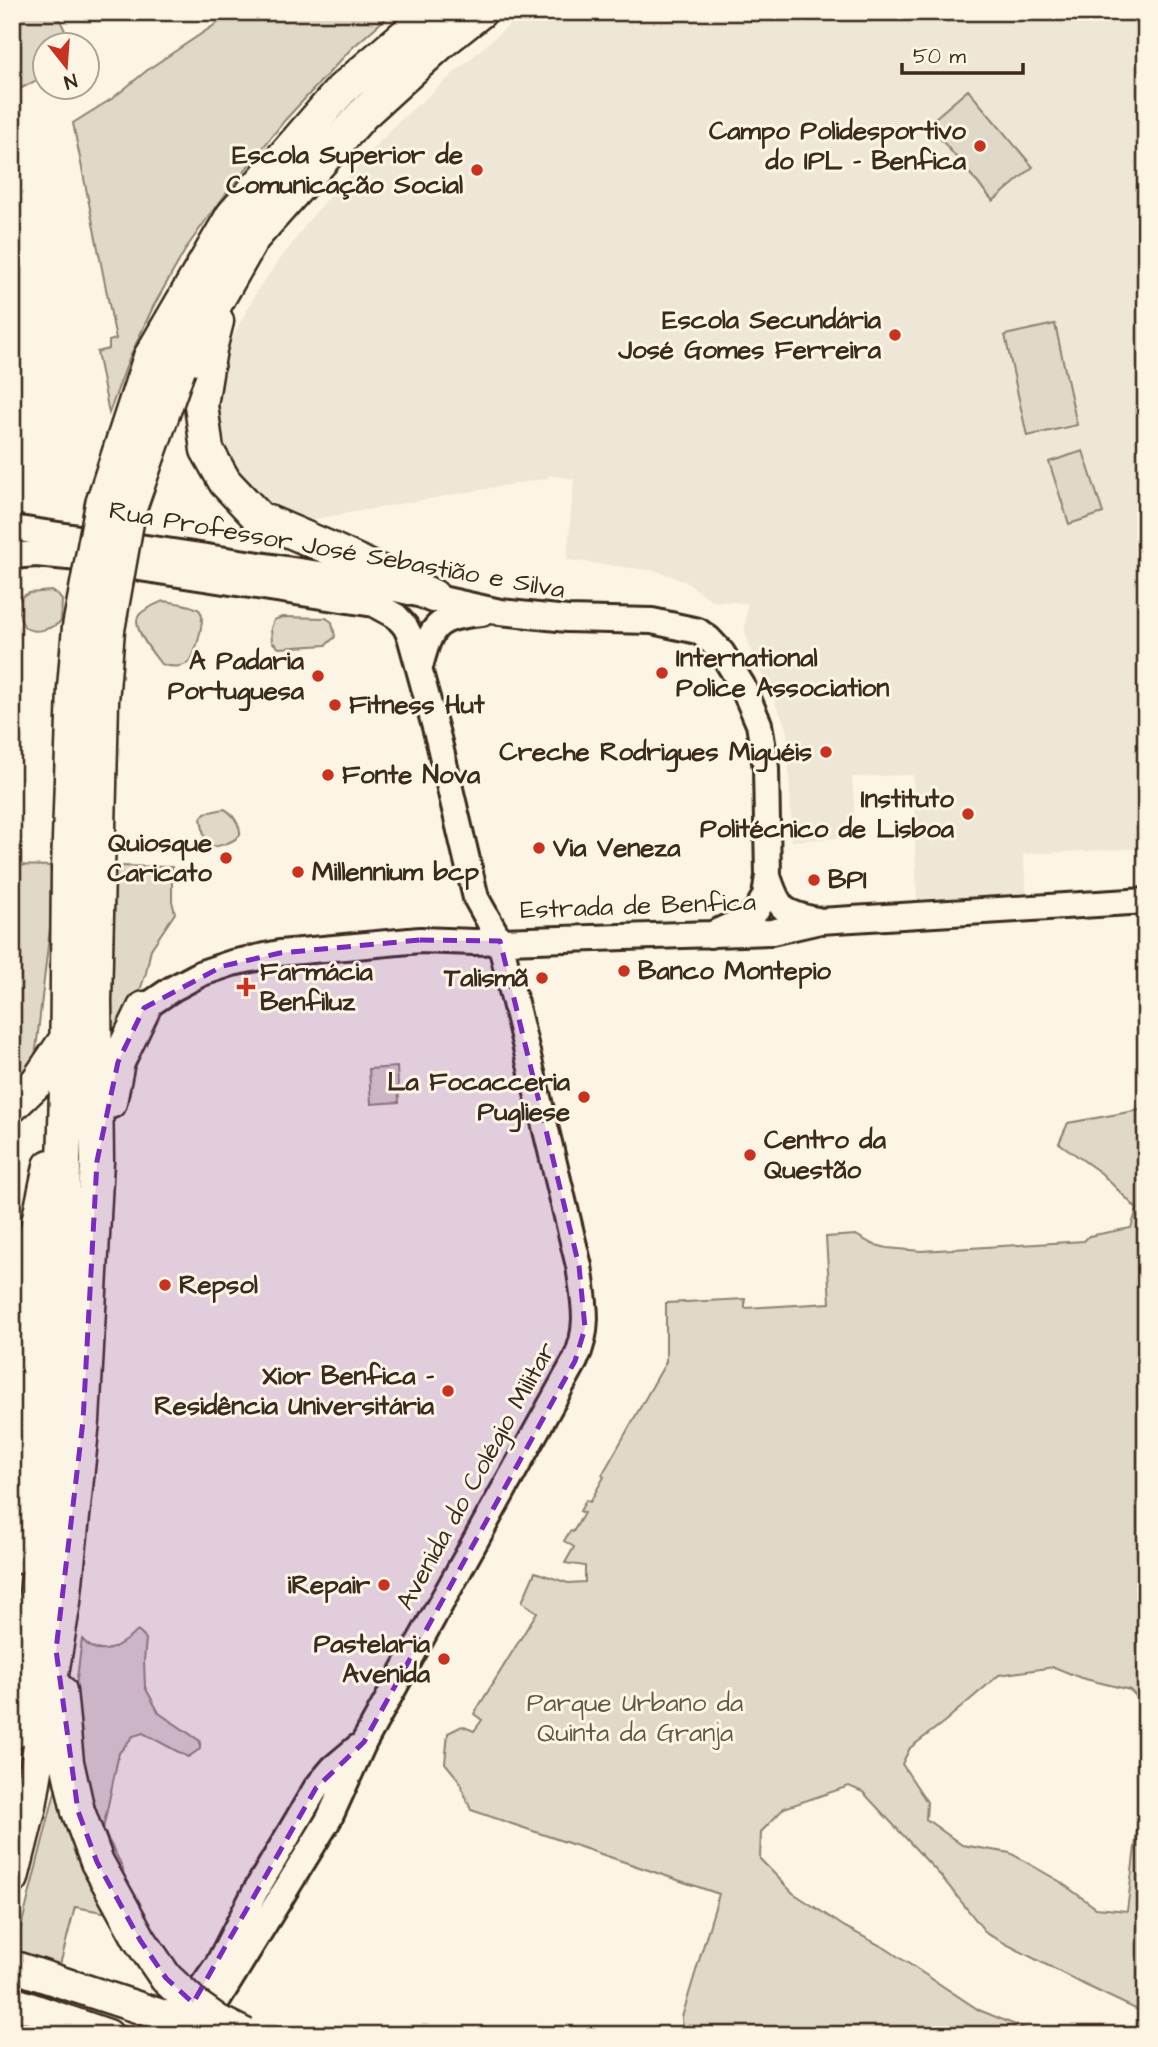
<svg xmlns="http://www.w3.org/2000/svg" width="1158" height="2047" font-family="'Architects Daughter',sans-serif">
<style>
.built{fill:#eee6d6}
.green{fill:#e0d8c8;stroke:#8e8173;stroke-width:2}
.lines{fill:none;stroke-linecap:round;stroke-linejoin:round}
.tertiary-casing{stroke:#3b2a1e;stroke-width:30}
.primary-casing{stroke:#3b2a1e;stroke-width:35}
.trunk-casing{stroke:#3b2a1e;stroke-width:37}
.tertiary{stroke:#fcf5e5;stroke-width:24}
.primary{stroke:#fcf5e5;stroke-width:30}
.trunk{stroke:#fcf5e5;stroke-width:32}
.primary-bridge-casing{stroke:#3b2a1e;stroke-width:35;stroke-linecap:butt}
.trunk-bridge-casing{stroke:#3b2a1e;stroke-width:37;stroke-linecap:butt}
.primary-bridge{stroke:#fcf5e5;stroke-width:30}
.trunk-bridge{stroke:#fcf5e5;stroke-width:32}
.marked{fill:#7b2cbf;fill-opacity:0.2;stroke:#7b2cbf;stroke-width:5;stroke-dasharray:14 9;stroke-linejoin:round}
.poi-dot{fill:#c8321e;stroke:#fcf5e5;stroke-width:2.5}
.labels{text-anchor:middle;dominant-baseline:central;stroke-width:6;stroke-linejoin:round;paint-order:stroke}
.poi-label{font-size:26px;font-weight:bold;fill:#3b2a1e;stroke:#fcf5e5;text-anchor:end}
.street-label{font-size:26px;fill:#3b2a1e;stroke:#fcf5e5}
.park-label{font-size:26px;fill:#645648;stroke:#fcf5e5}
</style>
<rect width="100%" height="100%" fill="#fcf5e5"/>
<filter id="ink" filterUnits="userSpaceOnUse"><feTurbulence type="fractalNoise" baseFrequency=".0143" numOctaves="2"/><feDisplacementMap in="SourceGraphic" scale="14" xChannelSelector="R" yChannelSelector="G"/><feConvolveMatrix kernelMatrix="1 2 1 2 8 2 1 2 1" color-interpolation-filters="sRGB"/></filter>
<g filter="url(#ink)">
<path class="built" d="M524 12H1146V848L1023 854 1027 896 917 899 913 775 852 777 856 837 792 841 787 728 753 656 745 632 747 603 713 601 686 582 657 571 567 560 574 479 549 475 548 478 292 523 248 492 216 442V405L223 356 258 289 314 214 396 124Z"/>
<path class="green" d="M12 12H56L72 45 46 46 45 76 12 93Z
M234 12H393L352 48 285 120 211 213 187 247 153 307 129 359 109 413 97 352 109 349V341L116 339 73 123 113 98 150 68Z
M968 90 1033 167 993 201 928 124Z
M1055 324 1077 425 1027 436 1005 335Z
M1083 451 1103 513 1069 524 1049 462Z
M51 591 57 594 62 600 61 621C54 628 32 636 24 626 22 624 20 617 20 615 17 608 17 605 19 598L29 593Z
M163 601C171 602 195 605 200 611 206 618 195 658 188 663 181 668 168 667 161 664 154 655 130 626 139 615 144 609 156 604 163 601Z
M282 617 326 618 332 622 335 637 326 645 279 648 272 642 271 628 274 620Z
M224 809C232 812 241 826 240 835 234 842 217 848 208 846L205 842 201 818 205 813Z
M12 865 54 866 55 884 36 1050 33 1066 12 1097V1068L16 1056V1040L12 1004Z
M113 866 172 867V901L175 913 151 949 146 973 133 1010 110 1046Z
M397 1067 399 1102 371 1104 369 1069Z
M1146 1109V1706L1130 1690 1081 1678 1054 1667 999 1675 944 1722 910 1748 902 1764 927 1802 926 1819 962 1845 1010 1853 1059 1881 1096 1908 1127 1911 1146 1760V2014L1085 1985 987 1934 940 1875 863 1792 849 1786 784 1808 761 1832 760 1859 793 1893 845 1927 885 1948 979 2010 1040 2035H683L682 2017 719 1894 471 1810 459 1780 445 1763 448 1733 462 1726 474 1731 482 1720 474 1714 537 1612 522 1602 535 1572 568 1583 585 1582V1566L565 1563 574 1547 564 1541 570 1531 573 1532 584 1513 580 1511 586 1500 590 1502 604 1477 602 1475 666 1362V1303L745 1299V1308L830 1303 826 1237 856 1235 872 1244 887 1248 921 1251 1084 1241 1089 1236 1131 1228 1137 1209 1101 1173 1059 1143 1068 1123Z
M138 1631 146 1639 144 1661 145 1687 159 1713 200 1741V1749L188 1757 143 1733 133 1736 119 1753 103 1829 123 1868 124 1887 98 1838 71 1726 82 1639C101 1662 120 1645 138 1631Z
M60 1772 113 1914 75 1907 59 1969 14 1955Z"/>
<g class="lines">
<g class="tertiary-casing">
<path id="tertiary" d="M12 528 346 578 500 612 567 619 652 621 698 631 709 639 722 653 742 685 759 724 766 768 768 876 765 896 757 910 750 917 710 935
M12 556 36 554 68 557 374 604 396 616 405 626 410 636 438 738 476 898 500 941 579 1266C584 1301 591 1327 575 1361L364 1742 329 1819 217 2001 203 2031
M420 667C431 624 437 617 482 613
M768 876C779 910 783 913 817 920
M144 1008 172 989 202 973 232 963 280 953 420 940 474 942 772 932 820 921 1146 901
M185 2018 197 1994 218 1964 255 1892 316 1788 333 1768 358 1747"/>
</g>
<g class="primary-casing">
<path id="primary" d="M12 2002 108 2035"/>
</g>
<g class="trunk-casing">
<path id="trunk" d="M217 321 210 349 201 405 207 450 225 482 259 518 329 548 433 596
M150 357 232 216 341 90 432 12
M179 368 253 238 363 114 442 42 480 12
M110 1102 118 1062 144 1008
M12 1106 37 1082 66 1039
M12 1558 32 1379 36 1232 50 1166
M60 1691 67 1762 78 1811
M12 1733 35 1602 55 1422 60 1321 66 1089 68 870
M12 1878 30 1806 64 1602 83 1421 97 1161 95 1001 98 871"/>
</g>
<use href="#tertiary" class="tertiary"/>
<use href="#primary" class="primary"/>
<use href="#trunk" class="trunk"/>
<g class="primary-bridge-casing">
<path id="primary-bridge" d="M12 1966 222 2035"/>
</g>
<g class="trunk-bridge-casing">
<path id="trunk-bridge" d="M68 870 74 688 79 627 102 504 150 357
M98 871 102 701 108 630 129 511 179 368
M78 1811 97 1862 140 1940 166 1978 196 2006 217 2021 245 2035"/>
</g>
<use href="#primary-bridge" class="primary-bridge"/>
<use href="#trunk-bridge" class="trunk-bridge"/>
</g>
</g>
<path class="marked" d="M420 940 500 941 579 1266 585 1328 575 1361 364 1742 316 1788 193 2003 166 1978 140 1940 97 1862 78 1811 56 1650 83 1421 97 1161 118 1062 144 1008 223 966 280 953Z"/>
<g class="poi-dot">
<circle cx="980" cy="146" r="7"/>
<circle cx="477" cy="170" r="7"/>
<circle cx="895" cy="335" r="7"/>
<circle cx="662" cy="673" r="7"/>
<circle cx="318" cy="676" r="7"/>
<circle cx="335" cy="705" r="7"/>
<circle cx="826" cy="752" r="7"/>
<circle cx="328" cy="775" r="7"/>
<circle cx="968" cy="814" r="7"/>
<circle cx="539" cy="848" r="7"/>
<circle cx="226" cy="858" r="7"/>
<circle cx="298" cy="872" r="7"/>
<circle cx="814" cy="880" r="7"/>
<circle cx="624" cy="971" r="7"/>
<circle cx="542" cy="978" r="7"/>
<path d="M242.5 976.5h7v7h7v7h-7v7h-7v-7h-7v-7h7z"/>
<circle cx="584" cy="1097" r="7"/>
<circle cx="750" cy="1155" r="7"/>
<circle cx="165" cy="1285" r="7"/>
<circle cx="448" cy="1391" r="7"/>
<circle cx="384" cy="1585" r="7"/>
<circle cx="444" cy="1659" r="7"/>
</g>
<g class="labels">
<g class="poi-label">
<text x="966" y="131">Campo Polidesportivo<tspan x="966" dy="30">do IPL - Benfica</tspan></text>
<text x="463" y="155">Escola Superior de<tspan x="463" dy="30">Comunicação Social</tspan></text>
<text x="881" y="320">Escola Secundária<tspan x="881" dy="30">José Gomes Ferreira</tspan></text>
<text x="676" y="658" text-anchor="start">International<tspan x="676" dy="30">Police Association</tspan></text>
<text x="304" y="661">A Padaria<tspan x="304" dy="30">Portuguesa</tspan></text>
<text x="349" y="705" text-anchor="start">Fitness Hut</text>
<text x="812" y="752">Creche Rodrigues Miguéis</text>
<text x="342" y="775" text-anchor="start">Fonte Nova</text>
<text x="954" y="799">Instituto<tspan x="954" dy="30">Politécnico de Lisboa</tspan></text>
<text x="212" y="843">Quiosque<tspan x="212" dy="30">Caricato</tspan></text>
<text x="553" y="848" text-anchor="start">Via Veneza</text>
<text x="312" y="872" text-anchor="start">Millennium bcp</text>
<text x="828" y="880" text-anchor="start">BPI</text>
<text x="638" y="971" text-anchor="start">Banco Montepio</text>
<text x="260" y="972" text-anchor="start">Farmácia<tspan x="260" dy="30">Benfiluz</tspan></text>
<text x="528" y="978">Talismã</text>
<text x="570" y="1082">La Focacceria<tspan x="570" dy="30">Pugliese</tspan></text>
<text x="764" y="1140" text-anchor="start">Centro da<tspan x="764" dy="30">Questão</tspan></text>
<text x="179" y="1285" text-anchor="start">Repsol</text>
<text x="434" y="1376">Xior Benfica -<tspan x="434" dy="30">Residência Universitária</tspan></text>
<text x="370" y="1585">iRepair</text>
<text x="430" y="1644">Pastelaria<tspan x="430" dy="30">Avenida</tspan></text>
</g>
<g class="street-label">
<text transform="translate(337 550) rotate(10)">Rua Professor José Sebastião e Silva</text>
<text transform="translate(638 906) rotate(-2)">Estrada de Benfica</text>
<text transform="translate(476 1476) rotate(-61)">Avenida do Colégio Militar</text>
</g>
<g class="park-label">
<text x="635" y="1703">Parque Urbano da<tspan x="635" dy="30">Quinta da Granja</tspan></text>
</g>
</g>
<rect width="1158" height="2047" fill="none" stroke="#fcf5e5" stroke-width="42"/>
<rect x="21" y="21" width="1116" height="2005" fill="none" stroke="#3b2a1e" stroke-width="2.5" filter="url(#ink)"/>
<g transform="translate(66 66) rotate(163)"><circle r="33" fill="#fcf5e5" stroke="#afa495" stroke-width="2"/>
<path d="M0-5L12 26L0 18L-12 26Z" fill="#c8321e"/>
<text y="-10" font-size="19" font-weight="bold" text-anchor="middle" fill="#3b2a1e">N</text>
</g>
<path d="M902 63v10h121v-10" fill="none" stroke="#3b2a1e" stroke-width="3.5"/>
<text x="913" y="63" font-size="21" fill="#3b2a1e" stroke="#fcf5e5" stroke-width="5" paint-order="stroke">50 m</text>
</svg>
